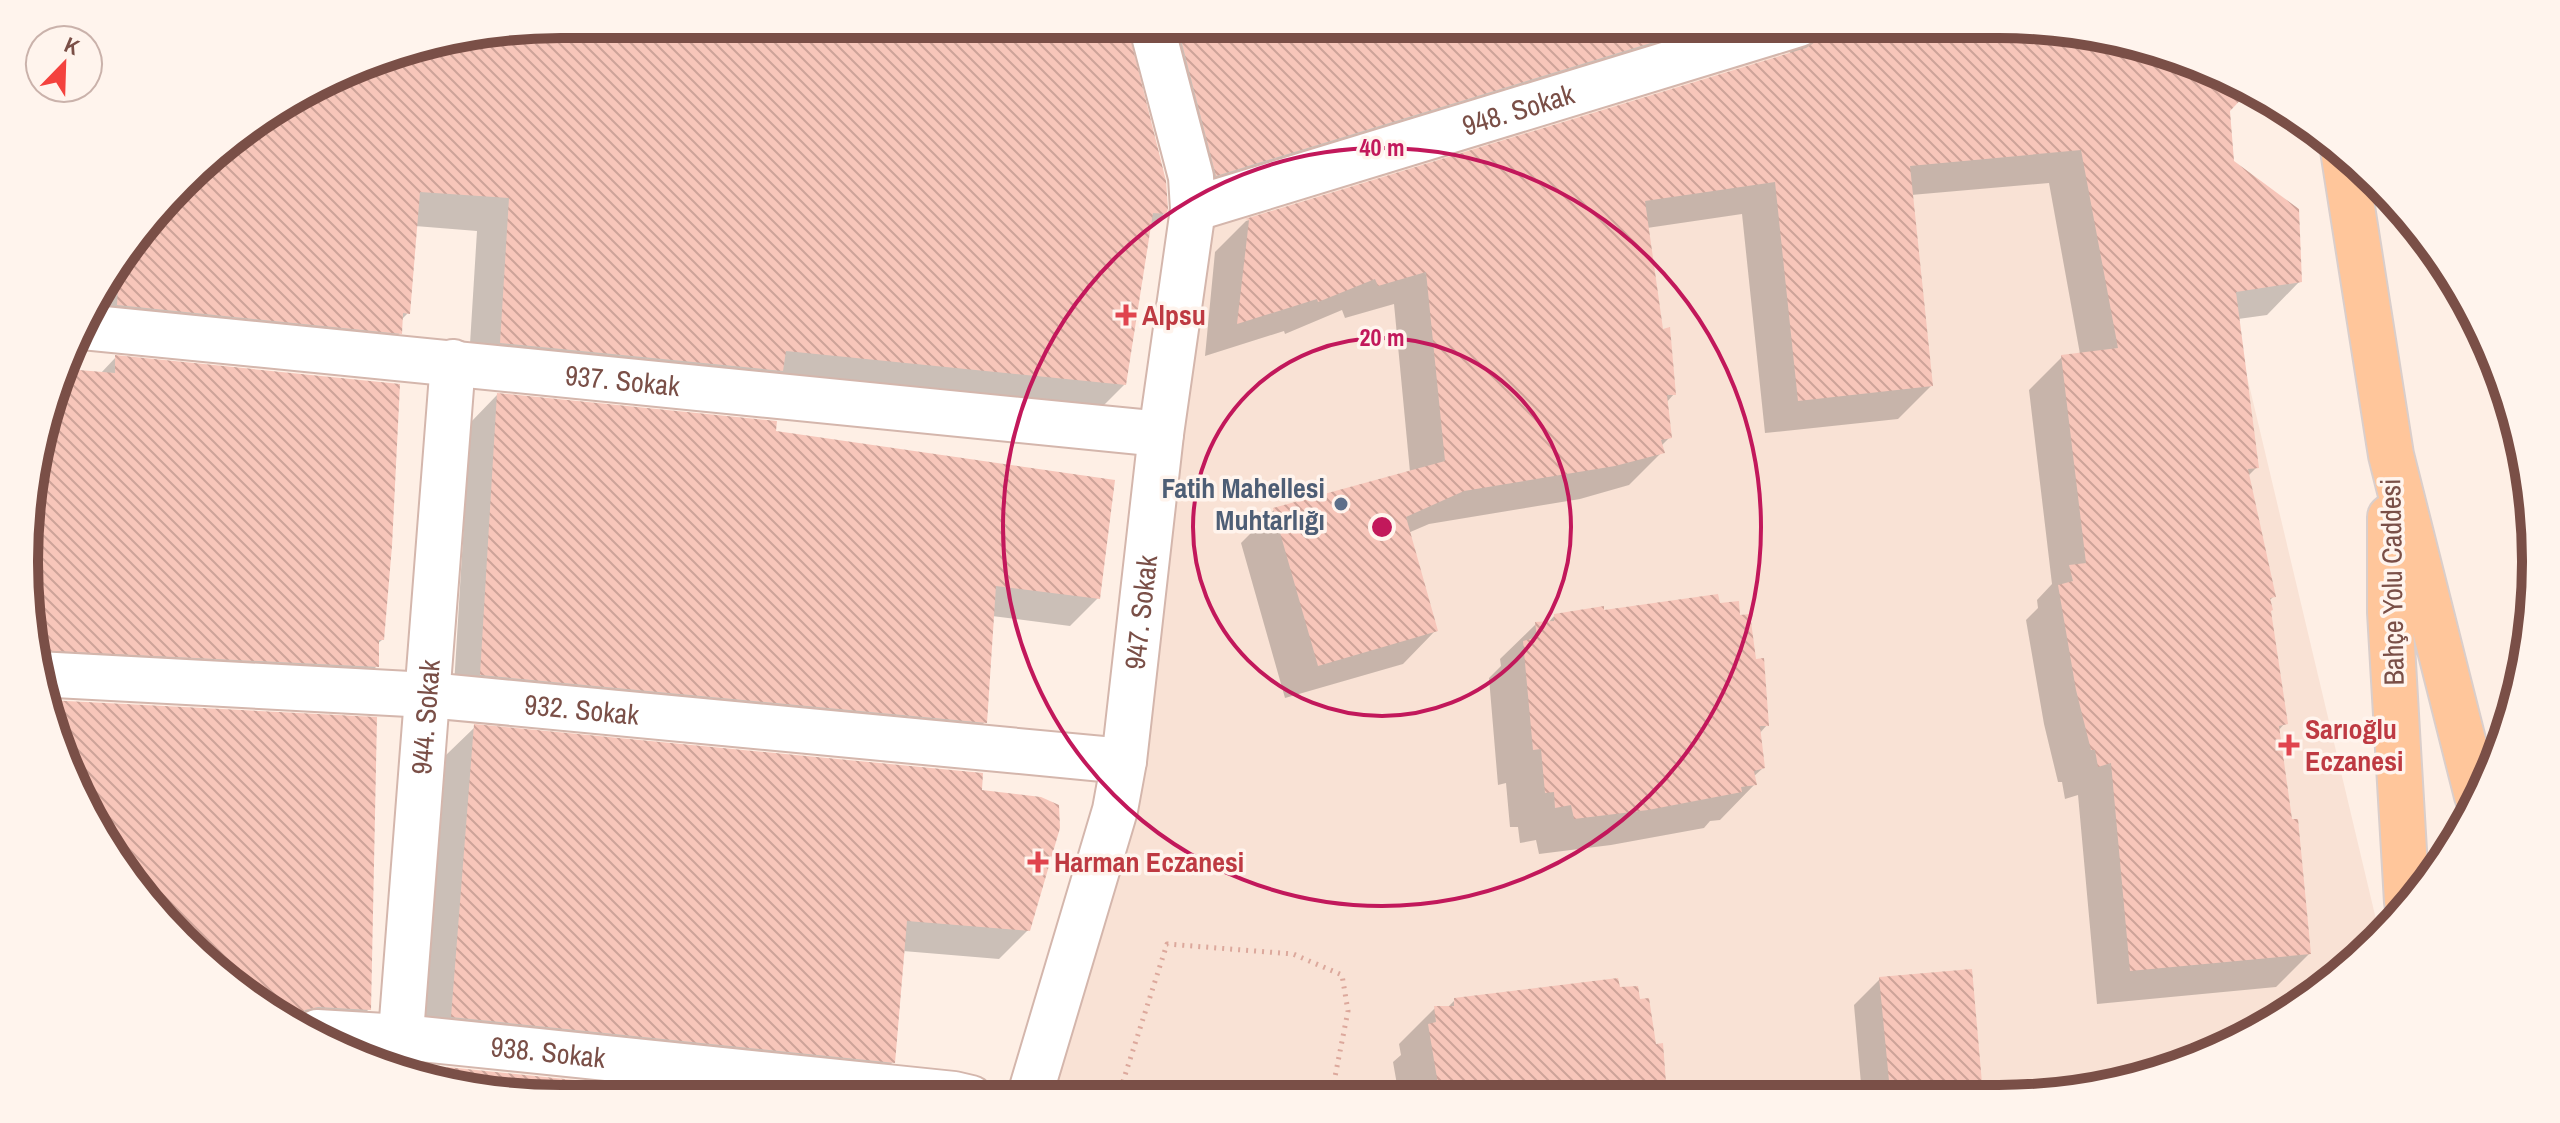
<svg xmlns="http://www.w3.org/2000/svg" width="2560" height="1123" font-family="'Archivo Narrow',sans-serif">
<style>
.residential{fill:#f9e2d5}
.cemetery{fill:url(#cemetery-stones)}
.shadow{fill:#0003}
.building{fill:url(#building-back-hatch)}
.lines{fill:none;stroke-linecap:round;stroke-linejoin:round}
.minor-casing{stroke:#d4b6ac;stroke-width:48}
.major-casing{stroke:#dacecb;stroke-width:48}
.path{stroke:#dca89c;stroke-width:5;stroke-dasharray:2 6;stroke-linecap:butt}
.minor{stroke:#fff;stroke-width:44}
.major{stroke:#ffc69b;stroke-width:44}
.ring{fill:none;stroke:#c2185b;stroke-width:4}
.health-dot{fill:#e0444e;stroke:#fff4ed;stroke-width:3}
.service-dot{fill:#5c6f8a;stroke:#fff4ed;stroke-width:3}
.labels{text-anchor:middle;dominant-baseline:central;stroke-width:7;stroke-linejoin:round;paint-order:stroke}
.street-label{font-size:28px;fill:#7a4f47;stroke:#fff4ed}
.health-label{font-size:28px;font-weight:bold;fill:#be3a42;stroke:#fff4ed;text-anchor:start}
.service-label{font-size:28px;font-weight:bold;fill:#4e5e75;stroke:#fff4ed;text-anchor:end}
.rim{fill:none;stroke:#7a4f47;stroke-width:10}
.centre{fill:#c2185b;stroke:#fff4ed;stroke-width:4}
.ring-label{font-size:24px;text-anchor:middle;font-weight:bold;fill:#c2185b;stroke:#fff4ed;stroke-width:7;stroke-linejoin:round;paint-order:stroke}
</style>
<defs>
<pattern id="cemetery-stones" width="16" height="16" patternUnits="userSpaceOnUse" patternTransform="scale(2)"><rect width="16" height="16" fill="#dceec1"/><path d="M2 7V4a2 2 0 0 1 4 0v3zM10 15v-3a2 2 0 0 1 4 0v3z" fill="#b7c39f"/></pattern>
<pattern id="building-back-hatch" width="6" height="6" patternUnits="userSpaceOnUse" patternTransform="scale(2)"><rect width="6" height="6" fill="#f7c6ba"/><path d="M-1 5l2 2M0 0l6 6M5-1l2 2" fill="none" stroke="#cda399"/></pattern>
</defs>
<rect width="100%" height="100%" fill="#feefe5"/>
<path class="residential" d="M1799 24H1999L2170 52 2379 932 2326 988 2205 1058 2069 1094 1029 1098 1115 810 1193 209Z"/>
<path class="cemetery" d="M2493 357 2518 423 2535 527 2534 548Z"/>
<path class="shadow" d="M562 24H1999L2172 53 2249 88 2228 111 2232 162 2300 281 2267 315 2238 319 2256 468 2248 476 2274 596 2269 601 2285 723 2278 731 2309 954 2276 987 2097 1004 2078 795 2065 799 2062 782H2058L2044 724 2026 620 2038 608 2037 600 2052 584 2029 390 2062 357 2080 354 2049 183 1911 195 1931 386 1898 419 1765 433 1742 214 1647 228 1661 331 1674 394 1666 403 1670 437 1661 446 1662 452 1629 485 1580 499 1429 524 1408 533 1436 630 1403 664 1285 698 1241 543 1274 510 1410 472 1394 304 1345 318 1342 310 1285 334 1284 331 1205 356 1215 252 1246 221 1791 55 1784 39 1183 208 1135 39 1126 33 1165 213 1148 230 1125 384 1091 418 468 376 477 231 415 226 408 313 401 320 400 333 367 366 86 320 96 293 207 157 293 96 388 53Z
M116 357 382 640 377 644V666L349 694 34 666 24 561 100 374Z
M497 395 774 433 1098 598 1070 626 992 616 985 722 957 749 453 702 470 423Z
M1719 605 1738 617 1754 662 1767 725 1759 734 1763 768 1753 777 1755 784 1720 820 1710 821 1704 828 1611 845 1539 854 1536 840 1520 843 1518 827H1510L1506 783 1498 785 1489 678 1501 666 1500 659 1536 624 1548 623 1555 615Z
M475 727 980 792 1028 930 999 959 903 951 893 1062 864 1091 423 1045 446 755Z
M96 831 369 1009 341 1037 325 1036 234 988 158 916Z
M1880 979 1980 1083 1968 1095H1862L1854 1005Z
M1455 1000 1665 1096H1399L1393 1062 1401 1055 1399 1044 1435 1008H1447Z
M448 1069 734 1098 562 1099 438 1079Z"/>
<path class="building" d="M562 24H1127L1166 181 1168 208 1167 214 1153 213 1126 385 786 351 783 371 500 343 509 198 420 192 410 314 403 313 402 334 117 305 119 265 207 157 293 96 388 53Z
M1177 24H1713L1216 176Z
M1823 24H1842L1845 39 1897 24H1999L2172 53 2251 89 2230 111 2234 161 2299 209 2302 282 2236 292 2259 468 2248 469 2276 597 2270 598 2273 610 2271 611 2288 724 2279 726 2292 819H2298L2311 954 2130 971 2111 763 2098 767 2095 750H2091L2076 690 2058 585 2073 581 2069 565 2086 563 2061 355 2118 348 2081 150 1910 166 1933 386 1798 401 1775 182 1645 201 1663 329 1670 327 1676 395H1667L1672 438 1661 440 1665 453 1615 466 1464 491 1406 517 1438 631 1318 666 1273 508 1445 461 1426 272 1378 286 1375 279 1318 302 1317 299 1237 324 1249 220 1245 219 1806 48 1818 40 1823 30Z
M115 355 400 384 392 546 384 640H379V667L33 650 24 561 34 457 67 369 115 373Z
M497 393 777 421 776 431 1115 480 1100 599 996 586 987 723 480 675Z
M1718 594 1720 603 1739 601 1740 615 1750 614 1756 659 1764 658 1769 726H1760L1765 768 1754 771 1757 785 1741 787 1742 792 1648 810 1574 819 1571 805 1555 808 1554 792 1545 793 1541 749 1533 750 1523 641 1537 637 1535 622 1554 621V614L1604 606V610Z
M47 700 377 717 371 1010 318 1007 305 1010 295 1020 234 988 158 916 96 831Z
M474 724 983 773 982 790 1041 797 1059 805 1060 828 1030 931 907 921 895 1063 451 1017Z
M1972 969 1982 1083 1890 1091 1879 977Z
M1618 978 1620 987 1638 986 1640 999 1649 998 1656 1044 1663 1043 1667 1096H1440L1428 1024 1436 1022 1434 1006H1454V998Z
M447 1067 753 1098 561 1099 446 1080Z"/>
<g class="lines">
<g class="minor-casing">
<g id="minor">
<path id="s1" d="M1193 209 1799 24"/>
<path id="s2" d="M83 327 1161 434"/>
<path id="s3" d="M37 674 428 695 1124 761"/>
<path id="s4" d="M317 1032 402 1037 954 1094 971 1098"/>
<path id="s5" d="M398 1072 453 362"/>
<path id="s6" d="M1029 1098 1115 810 1124 761 1161 434 1193 209 1191 177 1151 24"/>
</g>
</g>
<g class="major-casing">
<path id="major" d="M2343 150 2391 455 2477 796
M2390 517V612L2407 902"/>
</g>
<path class="path" d="M1118 1097 1167 944 1293 954 1342 975 1348 1011 1331 1097"/>
<use href="#minor" class="minor"/>
<use href="#major" class="major"/>
</g>
<g class="ring">
<circle cx="1382" cy="527" r="189"/>
<circle cx="1382" cy="527" r="379"/>
</g>
<g class="health-dot">
<path d="M1122 303h8v8h8v8h-8v8h-8v-8h-8v-8h8z"/>
<path d="M2285 733h8v8h8v8h-8v8h-8v-8h-8v-8h8z"/>
<path d="M1034 850h8v8h8v8h-8v8h-8v-8h-8v-8h8z"/>
</g>
<circle class="service-dot" cx="1341" cy="504" r="8"/>
<g class="labels">
<g class="street-label">
<text stroke="none"><textPath href="#s1" startOffset="340">948. Sokak</textPath></text>
<text stroke="none"><textPath href="#s2" startOffset="542">937. Sokak</textPath></text>
<text transform="translate(2392 582) rotate(-91)">Bahçe Yolu Caddesi</text>
<text stroke="none"><textPath href="#s6" startOffset="500">947. Sokak</textPath></text>
<text stroke="none"><textPath href="#s3" startOffset="546">932. Sokak</textPath></text>
<text stroke="none"><textPath href="#s5" startOffset="356">944. Sokak</textPath></text>
<text stroke="none"><textPath href="#s4" startOffset="232">938. Sokak</textPath></text>
</g>
<g class="health-label">
<text x="1142" y="315">Alpsu</text>
<text x="2305" y="729">Sarıoğlu<tspan x="2305" dy="32">Eczanesi</tspan></text>
<text x="1054" y="862">Harman Eczanesi</text>
</g>
<g class="service-label">
<text x="1325" y="488">Fatih Mahellesi<tspan x="1325" dy="32">Muhtarlığı</tspan></text>
</g>
</g>
<path d="M0 0H2560V1123H0ZM561 38H1999A523 523 0 0 1 2522 561V562A523 523 0 0 1 1999 1085H561A523 523 0 0 1 38 562V561A523 523 0 0 1 561 38Z" fill="#fff4ed" fill-rule="evenodd"/>
<path class="rim" d="M561 38H1999A523 523 0 0 1 2522 561V562A523 523 0 0 1 1999 1085H561A523 523 0 0 1 38 562V561A523 523 0 0 1 561 38Z"/>
<circle cx="1382" cy="527" r="12" class="centre"/>
<g class="ring-label">
<text x="1382" y="156">40 m</text>
<text x="1382" y="346">20 m</text>
</g>
<g transform="translate(64 64) rotate(23)"><circle r="38" fill="#fff4ed" stroke="#cab2ab" stroke-width="2"/>
<path d="M0-6L14 30L0 20L-14 30Z" fill="#f4423e"/>
<text y="-12" font-size="22" font-weight="bold" text-anchor="middle" fill="#7a4f47">K</text>
</g>
</svg>
